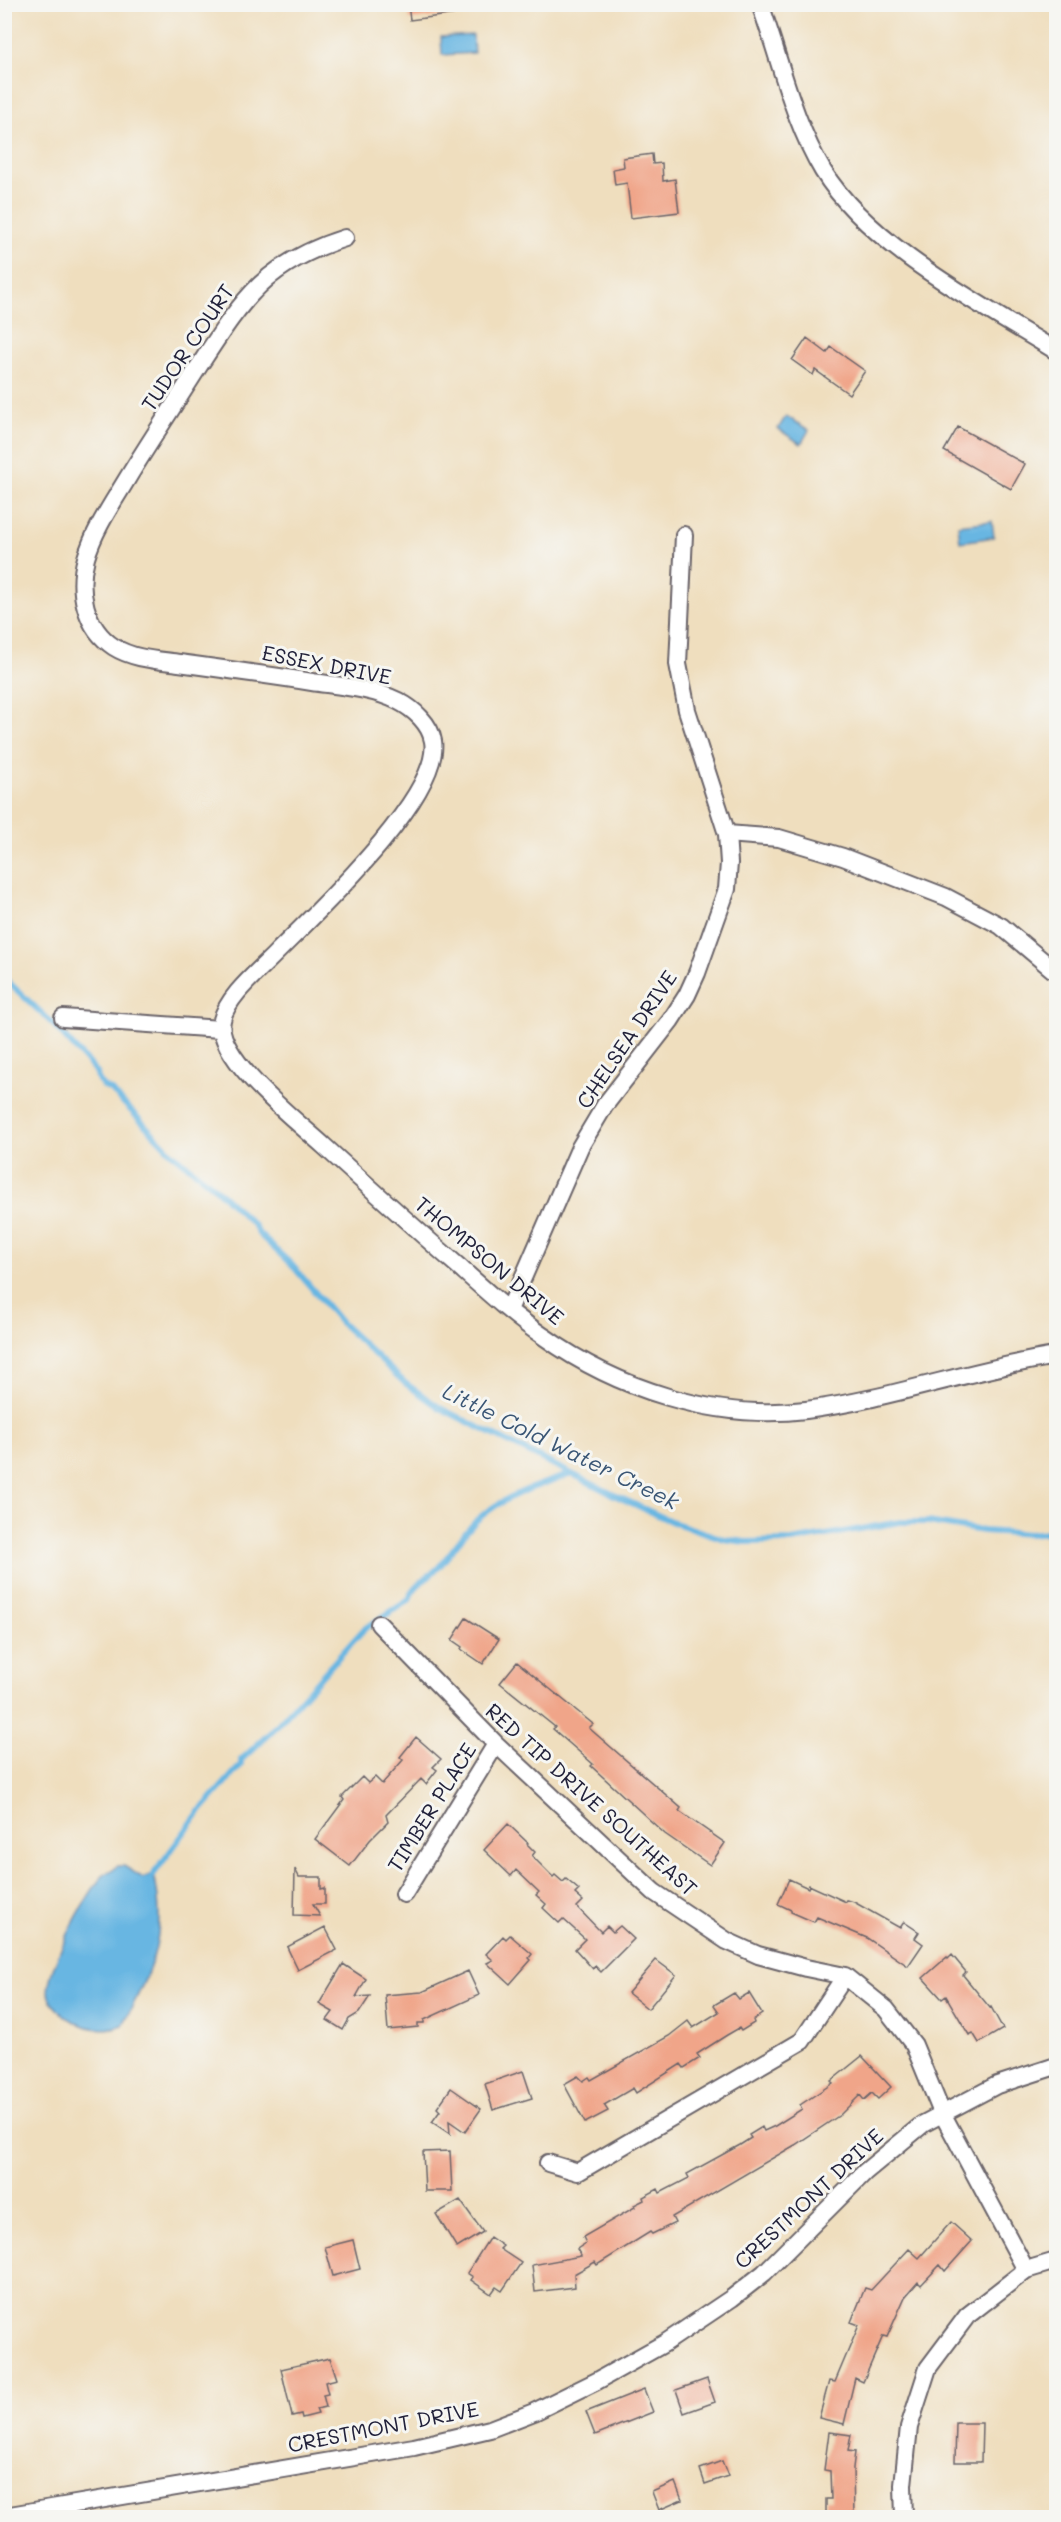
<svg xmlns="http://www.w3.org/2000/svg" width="1061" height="2522" font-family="Mali,sans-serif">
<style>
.water{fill:#68b6e2;stroke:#456c8e;stroke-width:1.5}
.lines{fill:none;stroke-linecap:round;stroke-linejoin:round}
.stream{stroke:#68b6e2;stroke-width:6}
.building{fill:#f0a589}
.street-casing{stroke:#6a6469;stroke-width:20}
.street{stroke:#fff;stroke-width:16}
.labels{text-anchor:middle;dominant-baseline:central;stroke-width:6;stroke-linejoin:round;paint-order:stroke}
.street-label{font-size:21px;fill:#22223b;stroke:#f6f6f2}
.water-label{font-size:22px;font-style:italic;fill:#3a5675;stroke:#f6f6f2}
</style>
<rect width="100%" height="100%" fill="#f6f6f2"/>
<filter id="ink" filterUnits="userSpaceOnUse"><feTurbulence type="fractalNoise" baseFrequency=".0167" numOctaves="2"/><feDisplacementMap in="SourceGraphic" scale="12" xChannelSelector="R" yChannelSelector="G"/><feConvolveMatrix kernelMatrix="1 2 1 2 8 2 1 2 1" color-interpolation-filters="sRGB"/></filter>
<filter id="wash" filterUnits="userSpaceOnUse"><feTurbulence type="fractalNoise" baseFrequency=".008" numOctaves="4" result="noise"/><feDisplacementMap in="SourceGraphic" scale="24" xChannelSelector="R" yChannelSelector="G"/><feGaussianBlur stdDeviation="1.35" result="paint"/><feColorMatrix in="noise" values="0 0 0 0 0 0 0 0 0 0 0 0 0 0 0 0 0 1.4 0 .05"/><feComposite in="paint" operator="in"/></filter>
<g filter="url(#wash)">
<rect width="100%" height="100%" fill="#efdebe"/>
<path class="water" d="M473 35 474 53 442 55 441 37Z
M786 416 809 430 801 444 778 429Z
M992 521 994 537 960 542 958 525Z
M117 1866H124L143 1878 154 1873C168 1939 152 1967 123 2025 107 2031 91 2030 75 2022 64 2016 54 2009 49 1997 42 1977 87 1893 102 1877 106 1873 112 1870 117 1866Z"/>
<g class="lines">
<path class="stream" d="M4 978 52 1023 97 1073C97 1082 103 1087 111 1090L171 1152 213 1186 254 1225 259 1234 293 1266 341 1323 405 1383 440 1408 612 1494 675 1523 724 1539 745 1542 792 1541 900 1522H928L983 1531 1030 1534 1056 1531
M150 1879 200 1811 241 1765V1760L272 1731 364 1629 409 1600C412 1586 429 1577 439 1567 452 1552 463 1534 477 1520 503 1496 538 1485 572 1474"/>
</g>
<g id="blocks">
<path class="building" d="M408 4H455L456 14 410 20Z
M652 154 653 164 662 163 663 181 675 179 679 212 631 218 627 183 615 185 613 169 624 167 623 158Z
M807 338 827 353 831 347 865 371 849 394 815 370 813 375 792 360Z
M958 427 1025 464 1011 489 944 451Z
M466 1618 499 1639 483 1664 461 1649 462 1647 452 1640Z
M517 1662 593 1724 589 1728 681 1808 679 1811 725 1843 710 1865 665 1834 591 1766 593 1764 553 1729 555 1727 500 1683Z
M416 1737 441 1759 433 1767 437 1770 426 1784 421 1779 386 1815 388 1822 370 1840 350 1866 315 1839 344 1800 342 1797 362 1777 368 1783 375 1777 382 1784 403 1760 400 1757Z
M508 1824 528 1843 527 1844 535 1852 532 1856 553 1877 555 1875 563 1882 566 1879 579 1890 575 1894 583 1901 577 1907 601 1932 607 1926 613 1932 620 1926 634 1939 601 1972 595 1966 593 1969 575 1949 585 1939 563 1919 559 1923 543 1908 546 1904 536 1895 539 1892 516 1870 511 1876 484 1850Z
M295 1869 299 1877H321V1889L325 1888V1904H313L320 1916 294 1915Z
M789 1879 808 1888 809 1885 846 1902 847 1900 854 1902 900 1928 904 1922 919 1932 915 1938 923 1944 908 1966 867 1938 817 1917 814 1922 791 1912V1910L778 1904Z
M325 1927 337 1950 298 1970 287 1947Z
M510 1935 532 1954 529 1958 531 1960 510 1984 487 1963 493 1960 486 1954 503 1936 506 1939Z
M952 1955 966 1972 963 1975 990 2008 991 2007 1003 2029 979 2043 973 2033 969 2035 946 1996 942 1999 923 1978 947 1957 948 1959Z
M656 1960 676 1975 648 2009 628 1993Z
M343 1964 366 1979 356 1997 370 1996 359 2013 349 2019 343 2030 327 2020 333 2012 319 2004Z
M468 1971 479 1995 424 2020V2023H418V2027L388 2030 385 1995 422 1992Z
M734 1993 739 1999 749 1993 762 2014 753 2020 754 2023 741 2031 739 2028 727 2035 697 2054 700 2058 684 2068 681 2064 636 2093 633 2088 604 2105 608 2111 585 2123 564 2084 578 2076 583 2081 589 2077 591 2080 669 2036 688 2021 693 2028 719 2012 714 2005Z
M862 2056 891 2087 878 2099 872 2093 864 2100 860 2095 840 2115 795 2145 672 2217 675 2223 652 2234 650 2232 597 2265 595 2262 574 2274 575 2287 535 2292 532 2265 581 2256 577 2249 586 2243 583 2237 635 2207 634 2205 644 2200 643 2197 658 2189 660 2193 689 2178 687 2174 740 2145 751 2138 749 2135 762 2127 764 2131 775 2126 802 2109 800 2105 833 2083 831 2081Z
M523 2071 532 2098 493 2110 485 2084Z
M451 2088 481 2109 465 2132 449 2121 450 2134 432 2122 440 2111 437 2108Z
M450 2151 452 2191H425L423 2152Z
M460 2200 483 2232 457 2248 436 2214Z
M951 2222 972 2241 945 2271 940 2265 921 2285 918 2282 905 2297 887 2337 883 2336 863 2382 855 2378 844 2424 819 2418 829 2381 835 2382 859 2325 851 2322 865 2288 871 2290 909 2249 919 2258Z
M490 2237 503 2246 500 2249 521 2263 502 2291 496 2287 491 2294 471 2280 473 2277 467 2273Z
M353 2240 360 2269 333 2276 325 2247Z
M330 2358 337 2379 325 2382 328 2394 323 2395 326 2407 316 2409 318 2414 302 2418 301 2414 292 2416 281 2369Z
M707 2379 715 2402 684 2413 676 2390Z
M644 2389 653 2412 595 2435 586 2412Z
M956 2423H982L981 2462H955Z
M829 2432 851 2435 848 2451 855 2452 853 2468 854 2517H826V2499H831L830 2471 824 2470Z
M722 2461 728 2476 705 2484 700 2469Z
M675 2482 682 2500 659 2510 652 2492Z"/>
</g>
</g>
<g filter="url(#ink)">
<use href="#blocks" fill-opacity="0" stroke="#6a6469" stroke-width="1.5"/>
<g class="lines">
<g class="street-casing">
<path id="street" d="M760 4C780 59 793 121 823 171 869 246 982 305 1056 351
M345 238C265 263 243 299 199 366 175 404 150 441 127 479 112 504 94 530 86 558 77 590 85 628 114 647 133 659 158 660 179 663 223 669 267 675 312 682 340 686 372 688 398 701 414 709 430 724 433 741 442 795 315 914 277 952 260 970 227 996 222 1020 214 1057 298 1122 324 1146 368 1186 412 1226 457 1265 485 1290 512 1315 543 1336 617 1389 715 1421 806 1410 891 1399 972 1369 1056 1356
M727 834 779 838 843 857 946 897 1001 926 1056 972
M63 1018 220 1029
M509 1310 580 1147 605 1105 671 1020 687 995 697 973 727 889 729 863 727 834 687 710 678 664 684 535
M379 1624 496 1744 654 1892 727 1941 758 1955 806 1968 845 1976 886 2009 914 2045 942 2113 1026 2270 967 2316 928 2368 909 2427 903 2485 904 2518
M404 1894 496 1744
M548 2163 578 2172 802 2041 845 1976
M1026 2270 1056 2261
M4 2516 414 2447 490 2429 534 2412 597 2381 665 2343 732 2298 764 2273 865 2172 923 2124 997 2085 1056 2066"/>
</g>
<use href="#street" class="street"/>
</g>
</g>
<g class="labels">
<g class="street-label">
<text transform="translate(187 347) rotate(-56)">TUDOR COURT</text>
<text transform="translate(327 664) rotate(11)">ESSEX DRIVE</text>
<text transform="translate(626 1039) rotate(-56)">CHELSEA DRIVE</text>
<text transform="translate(490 1260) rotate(40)">THOMPSON DRIVE</text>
<text transform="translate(592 1799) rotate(42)">RED TIP DRIVE SOUTHEAST</text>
<text transform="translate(431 1807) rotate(-58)">TIMBER PLACE</text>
<text transform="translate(808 2198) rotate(-43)">CRESTMONT DRIVE</text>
<text transform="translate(383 2426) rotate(-11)">CRESTMONT DRIVE</text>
</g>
<g class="water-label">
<text transform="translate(561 1446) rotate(26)">Little Cold Water Creek</text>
</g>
</g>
<rect width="1061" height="2522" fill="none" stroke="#f6f6f2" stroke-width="24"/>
</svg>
